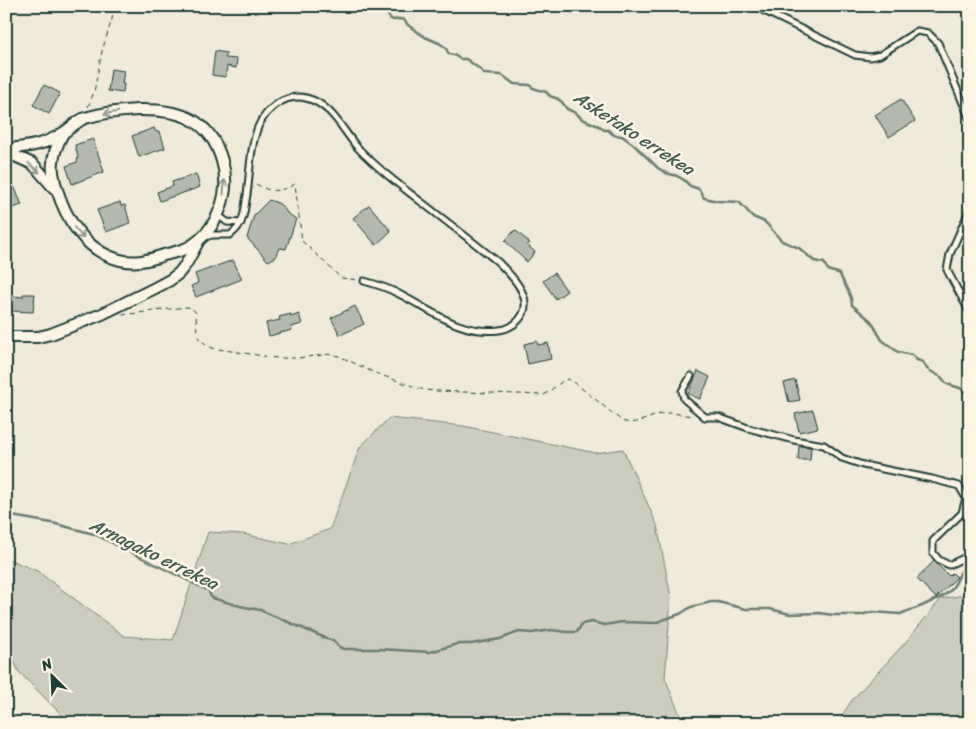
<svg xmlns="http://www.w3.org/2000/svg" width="976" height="729" font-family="Sriracha,sans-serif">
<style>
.green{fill:#cccdbf;stroke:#76857a}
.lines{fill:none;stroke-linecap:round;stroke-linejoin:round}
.stream{stroke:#6c7d71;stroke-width:2.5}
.building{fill:#b5b9ad;stroke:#1f3d34}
.service-casing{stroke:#1f3d34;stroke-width:9}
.minor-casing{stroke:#1f3d34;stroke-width:14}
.path{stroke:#1f3d34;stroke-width:1;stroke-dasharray:5 4;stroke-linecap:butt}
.service{stroke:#fcf5e5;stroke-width:5}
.minor{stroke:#fcf5e5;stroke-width:10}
.oneway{stroke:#8e998c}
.labels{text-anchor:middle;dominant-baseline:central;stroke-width:5;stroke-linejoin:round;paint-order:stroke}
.water-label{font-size:18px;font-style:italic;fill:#455d53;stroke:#fcf5e5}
</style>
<rect width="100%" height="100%" fill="#efeada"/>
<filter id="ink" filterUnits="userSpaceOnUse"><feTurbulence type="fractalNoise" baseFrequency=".02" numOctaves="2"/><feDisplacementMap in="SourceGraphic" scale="10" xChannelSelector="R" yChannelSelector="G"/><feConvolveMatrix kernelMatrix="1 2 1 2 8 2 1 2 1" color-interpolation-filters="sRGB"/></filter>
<g filter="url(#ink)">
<path class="green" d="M389 418 463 426 596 453 623 449 657 525 671 597 665 678 683 723H65L61 714 19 672 6 645V558L37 571 124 636 173 640 208 532 243 534 289 544 330 529 360 447Z
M970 594V723H837L852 700 905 643 941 599Z"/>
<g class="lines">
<path class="stream" d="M378 6 383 9 391 19 394 20 400 19 404 20 409 26 425 37 439 43 445 47 449 54 454 55 460 59H466L481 70 484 74 502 75 514 84 530 85 533 88 546 92 550 96 558 99 562 102 567 109 576 113 582 119 601 127 604 130H608L614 135 622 136 633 144 658 168 666 173 677 176 684 180 690 186 699 189 704 198 718 201 739 202 753 217 765 222 782 241 799 248 814 261 824 263C830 275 830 269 840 274 844 286 852 293 852 305L858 310 871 321 882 340 898 352 912 355 917 360 923 362 927 369 941 377 947 384 960 388 970 395
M6 515 52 523 94 534 209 591 210 595 212 598 240 606 260 610 330 640H333L339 647 344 649H379L430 652 457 644H471L500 639 519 632 532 633 551 630 567 632H577L582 624 591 622 605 625 622 622 654 623 680 614 691 607 711 602H718L746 609H770L790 614 819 613 833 615H860L873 612 900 614 922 606 943 596 951 590 956 582 964 565 970 561
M967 723 970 720"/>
</g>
<path class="building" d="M215 51 226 53 225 58 237 59 236 68 227 66 226 77 212 75Z
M111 69 124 71 122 84H124L123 93 108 91Z
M44 85 60 93 49 114 33 105Z
M901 99 915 121 889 137 875 115Z
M154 128 156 132H160L165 148 139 157 132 136Z
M93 139 104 172 72 184 66 166 77 162 78 157 75 145Z
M196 174 200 187 160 201 157 192 173 186 172 182Z
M13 184 22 205 6 210V186Z
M269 200 278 203 283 207 287 213 296 219 286 249 280 248 276 257 268 261 247 238 254 215Z
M120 202 121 206 125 205 130 223 106 232 97 210Z
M369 205 391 231 376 245 353 218Z
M515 230 530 243 527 245 535 252 527 262 505 241Z
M233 260 242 279 196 297 191 286 198 283 195 274Z
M554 273 567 291 556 299 543 281Z
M23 294H35L33 312 11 311V296L23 297Z
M355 306 364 324 340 335 331 318Z
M291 314V317L299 314 302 324 291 327 292 330 269 336 266 323 280 320 279 317Z
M537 341 538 345 548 343 551 359 528 364 524 344Z
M698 371 710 377 700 399 688 394Z
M795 380 800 400 789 402 784 383Z
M813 410 818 428 799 432 795 414Z
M799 446 811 447 810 460H798Z
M934 561 949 576 952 573 957 577 936 598 917 579Z"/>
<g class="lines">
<g class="service-casing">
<path id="service" d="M754 6 855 55 870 57 880 55 917 31 928 33 938 43 970 120
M970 209 950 254 947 270 970 313
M218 215 227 222 241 223
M205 237 212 235H230C234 232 238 228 240 224 245 216 245 204 247 195 250 172 250 148 258 127 266 109 285 93 306 98 331 104 342 129 357 147 376 167 398 184 420 201 446 221 472 241 498 262 510 274 532 295 523 314 518 323 509 329 499 330 459 335 430 309 397 293 386 287 375 284 364 281
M691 376 682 391 684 399 705 417H718L748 428 794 440 824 445 842 458 863 465 932 479 959 486 966 498 962 513 933 541V553L939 560 949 565 970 555"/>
</g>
<g class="minor-casing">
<path id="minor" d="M6 149C28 147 45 145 63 133 71 128 77 121 85 118 101 113 120 111 137 110 179 109 210 118 222 161 232 193 217 231 189 247 181 251 172 253 164 255 149 260 135 264 120 260 91 253 71 227 61 201 50 172 49 160 63 133
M6 152 33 164 54 188
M6 337H38L51 334 102 314 155 288 170 280 179 273 186 264 198 242"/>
</g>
<path class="path" d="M88 107 94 92 102 51 116 6
M256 184C270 193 280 192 295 184L302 241 341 278 358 280
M122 315 186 307 192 308 196 313 197 335 200 340 212 348 276 358H298L331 354 339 356 375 373 424 390 437 391 544 395 563 381 568 379 574 382 622 421C638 427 653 413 668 413 676 413 684 415 692 416"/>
<use href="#service" class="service"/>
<use href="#minor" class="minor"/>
</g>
<defs><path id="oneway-shaft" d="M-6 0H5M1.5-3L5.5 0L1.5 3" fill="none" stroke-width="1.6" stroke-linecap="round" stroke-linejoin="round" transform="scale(1.25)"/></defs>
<g class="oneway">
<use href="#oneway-shaft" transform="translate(111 113) rotate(170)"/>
<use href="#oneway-shaft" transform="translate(34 168) rotate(41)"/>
<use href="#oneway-shaft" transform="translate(224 187) rotate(-86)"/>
<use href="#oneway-shaft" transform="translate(79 233) rotate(49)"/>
</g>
</g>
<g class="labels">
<g class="water-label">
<text transform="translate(634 133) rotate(33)">Asketako errekea</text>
<text transform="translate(154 554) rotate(26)">Arnagako errekea</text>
</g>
</g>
<rect width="976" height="729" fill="none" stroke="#fcf5e5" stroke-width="25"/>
<rect x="12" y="12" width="951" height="704" fill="none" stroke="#1f3d34" stroke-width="2" filter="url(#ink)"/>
<g transform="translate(52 676) rotate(336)" stroke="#fcf5e5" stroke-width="4" paint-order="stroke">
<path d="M0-4L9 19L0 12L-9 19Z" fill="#1f3d34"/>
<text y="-8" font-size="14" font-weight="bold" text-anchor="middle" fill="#1f3d34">N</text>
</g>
</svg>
